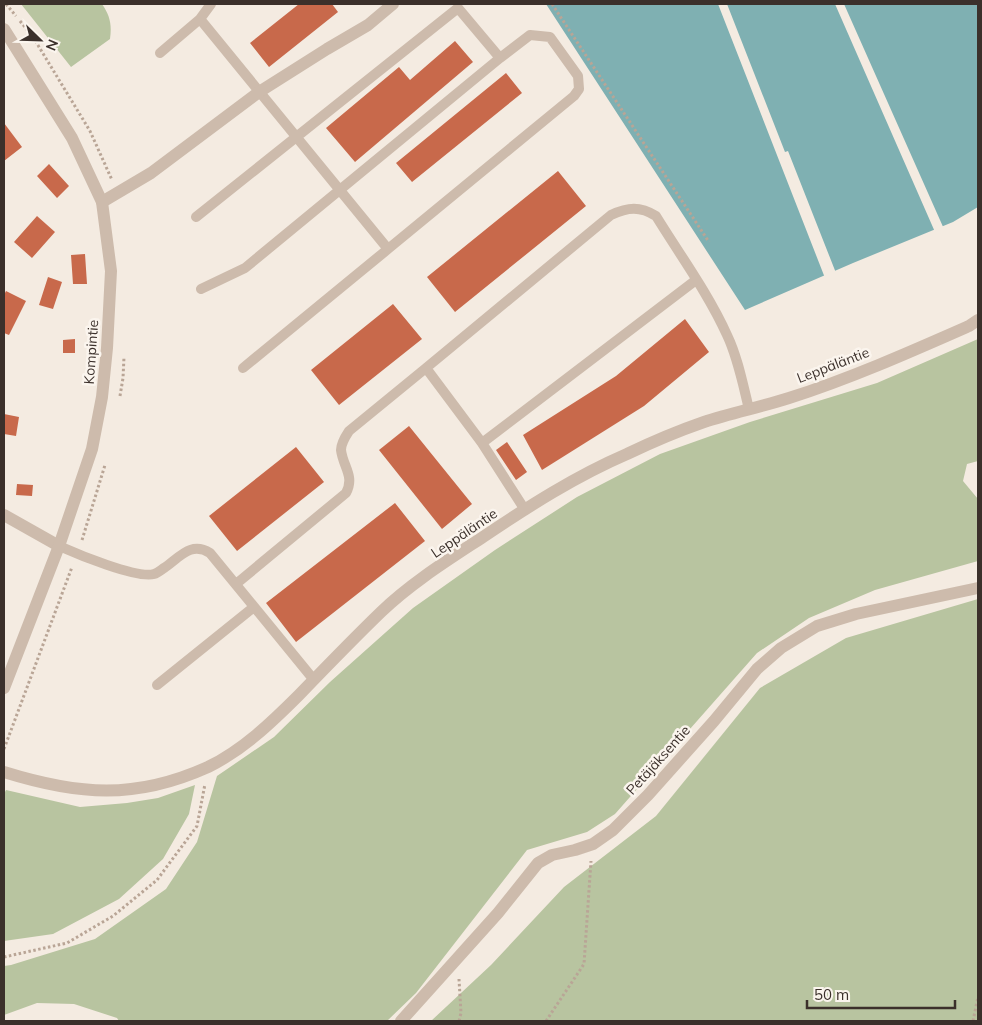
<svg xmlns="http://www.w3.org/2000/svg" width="982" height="1025" font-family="Mulish,sans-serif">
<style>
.green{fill:#b8c4a0}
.water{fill:#7fb0b2}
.pier{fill:#f4ebe1}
.building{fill:#c8694b}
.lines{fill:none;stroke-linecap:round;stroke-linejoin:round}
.path{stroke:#b9a596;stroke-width:3;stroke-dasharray:2.5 2.5;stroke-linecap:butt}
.service{stroke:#cdbbac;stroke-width:10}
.minor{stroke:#cdbbac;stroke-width:12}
.tertiary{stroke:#cdbbac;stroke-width:12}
.labels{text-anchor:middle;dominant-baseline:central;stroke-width:5;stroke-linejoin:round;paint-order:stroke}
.street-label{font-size:14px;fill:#3b302b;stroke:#fbf5ee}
</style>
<rect width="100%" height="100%" fill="#f4ebe1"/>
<path class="green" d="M21 4H102C110 16 112 24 110 39L71 67Z
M978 339V461L967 464 963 481 978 499V561L875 590 809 618 757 653 615 814 587 832 527 850 416 993 387 1021H119L117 1018 74 1004 37 1003 4 1015V966L11 965 95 939 166 889 197 842 217 776 274 737 330 682 413 608 495 550 577 497 660 454 750 422 877 383Z
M978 599V1021H431L491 965 564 887 656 816 760 688 846 638Z
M195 785 189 814 163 859 119 899 53 934 4 941V794L6 790 80 807 127 803 158 798Z"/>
<path class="water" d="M546 4H978V207L953 222 853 263 745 310Z"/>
<path class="pier" d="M718 4H727L785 152 788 151 836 273 825 278Z
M835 4H844L944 229 935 232Z"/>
<path class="building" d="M299 4H332L338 12 269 67 250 43Z
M455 41 473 62 355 162 326 128 399 67 410 80Z
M506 73 522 93 412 182 396 163Z
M4 123 22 147 4 161Z
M49 164 69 186 57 198 37 176Z
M558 171 586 206 455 312 427 277Z
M37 216 55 232 32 258 14 242Z
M85 254 87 284H73L71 255Z
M48 277 62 282 53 309 39 305Z
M6 291 26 301 9 335 4 333V295Z
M393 304 422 339 339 405 311 370Z
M685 319 709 352 644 406 542 470 523 435 616 376Z
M75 339V353H63V340Z
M4 414 19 417 16 436 4 434Z
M409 426 472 504 442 529 379 450Z
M507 442 527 472 516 480 496 450Z
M296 447 324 482 237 551 209 516Z
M17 484 33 485 32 496 16 495Z
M395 503 425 541 296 642 266 603Z"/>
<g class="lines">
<path class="path" d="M6 4 16 16
M552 4 709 242
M20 21 33 37 90 131 112 180
M120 396 123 378 124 357
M82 540 105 465
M4 749 72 567
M4 957 67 943 113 916 157 880 197 826 205 784
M459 1021 461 1013 459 979
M546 1021 584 964 591 861
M973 1021 978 997"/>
<path class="service" d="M200 19 388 249 243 368
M160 53 200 19 211 4
M196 217 458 8 500 58 530 35 550 37 578 76 579 89 574 96 388 249
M696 280 482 443 426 368 611 215C628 207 640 206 656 216 680 255 708 293 727 335 738 358 743 385 749 409
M201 289 245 268 500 58
M482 443 525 510
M59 546C77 554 137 579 154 574 158 573 161 570 164 568 180 557 191 541 210 553L314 680
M236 584 346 493C355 476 343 467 341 450 341 444 345 437 349 431L426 368
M157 685 254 607"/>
<path class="minor" d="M102 202 151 173 259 92 327 49 368 25 393 4
M4 515 59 546
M4 772C78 795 135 800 208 767 243 750 272 722 299 695 326 667 353 639 381 612 411 583 448 560 483 537 529 506 576 476 627 454 652 442 678 431 704 422 731 413 761 407 789 398 849 379 910 352 969 326L978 320
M401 1021 498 913 538 863 552 855 575 850 593 844 613 830 648 795 714 721 757 669 781 648 817 626 856 614 978 588"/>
<path class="tertiary" d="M4 29 72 138 102 202 111 271 107 348 102 397 92 449 59 546 4 688"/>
</g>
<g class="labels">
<g class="street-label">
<text transform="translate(91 352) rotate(-86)">Kompintie</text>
<text transform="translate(833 365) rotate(-21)">Leppäläntie</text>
<text transform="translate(464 533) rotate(-34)">Leppäläntie</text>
<text transform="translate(658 760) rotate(-48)">Petäjäksentie</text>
</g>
</g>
<rect width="982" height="1025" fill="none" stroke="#3b302b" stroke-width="10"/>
<g transform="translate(40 40) rotate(113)" stroke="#fbf5ee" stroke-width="4" paint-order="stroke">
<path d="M0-4L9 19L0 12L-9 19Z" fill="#3b302b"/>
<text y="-8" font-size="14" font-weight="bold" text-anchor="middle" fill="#3b302b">N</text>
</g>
<path d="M807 1000v8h148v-8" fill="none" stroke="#3b302b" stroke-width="2.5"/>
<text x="814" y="1000" font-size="15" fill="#3b302b" stroke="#fbf5ee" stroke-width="4" paint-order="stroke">50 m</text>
</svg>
